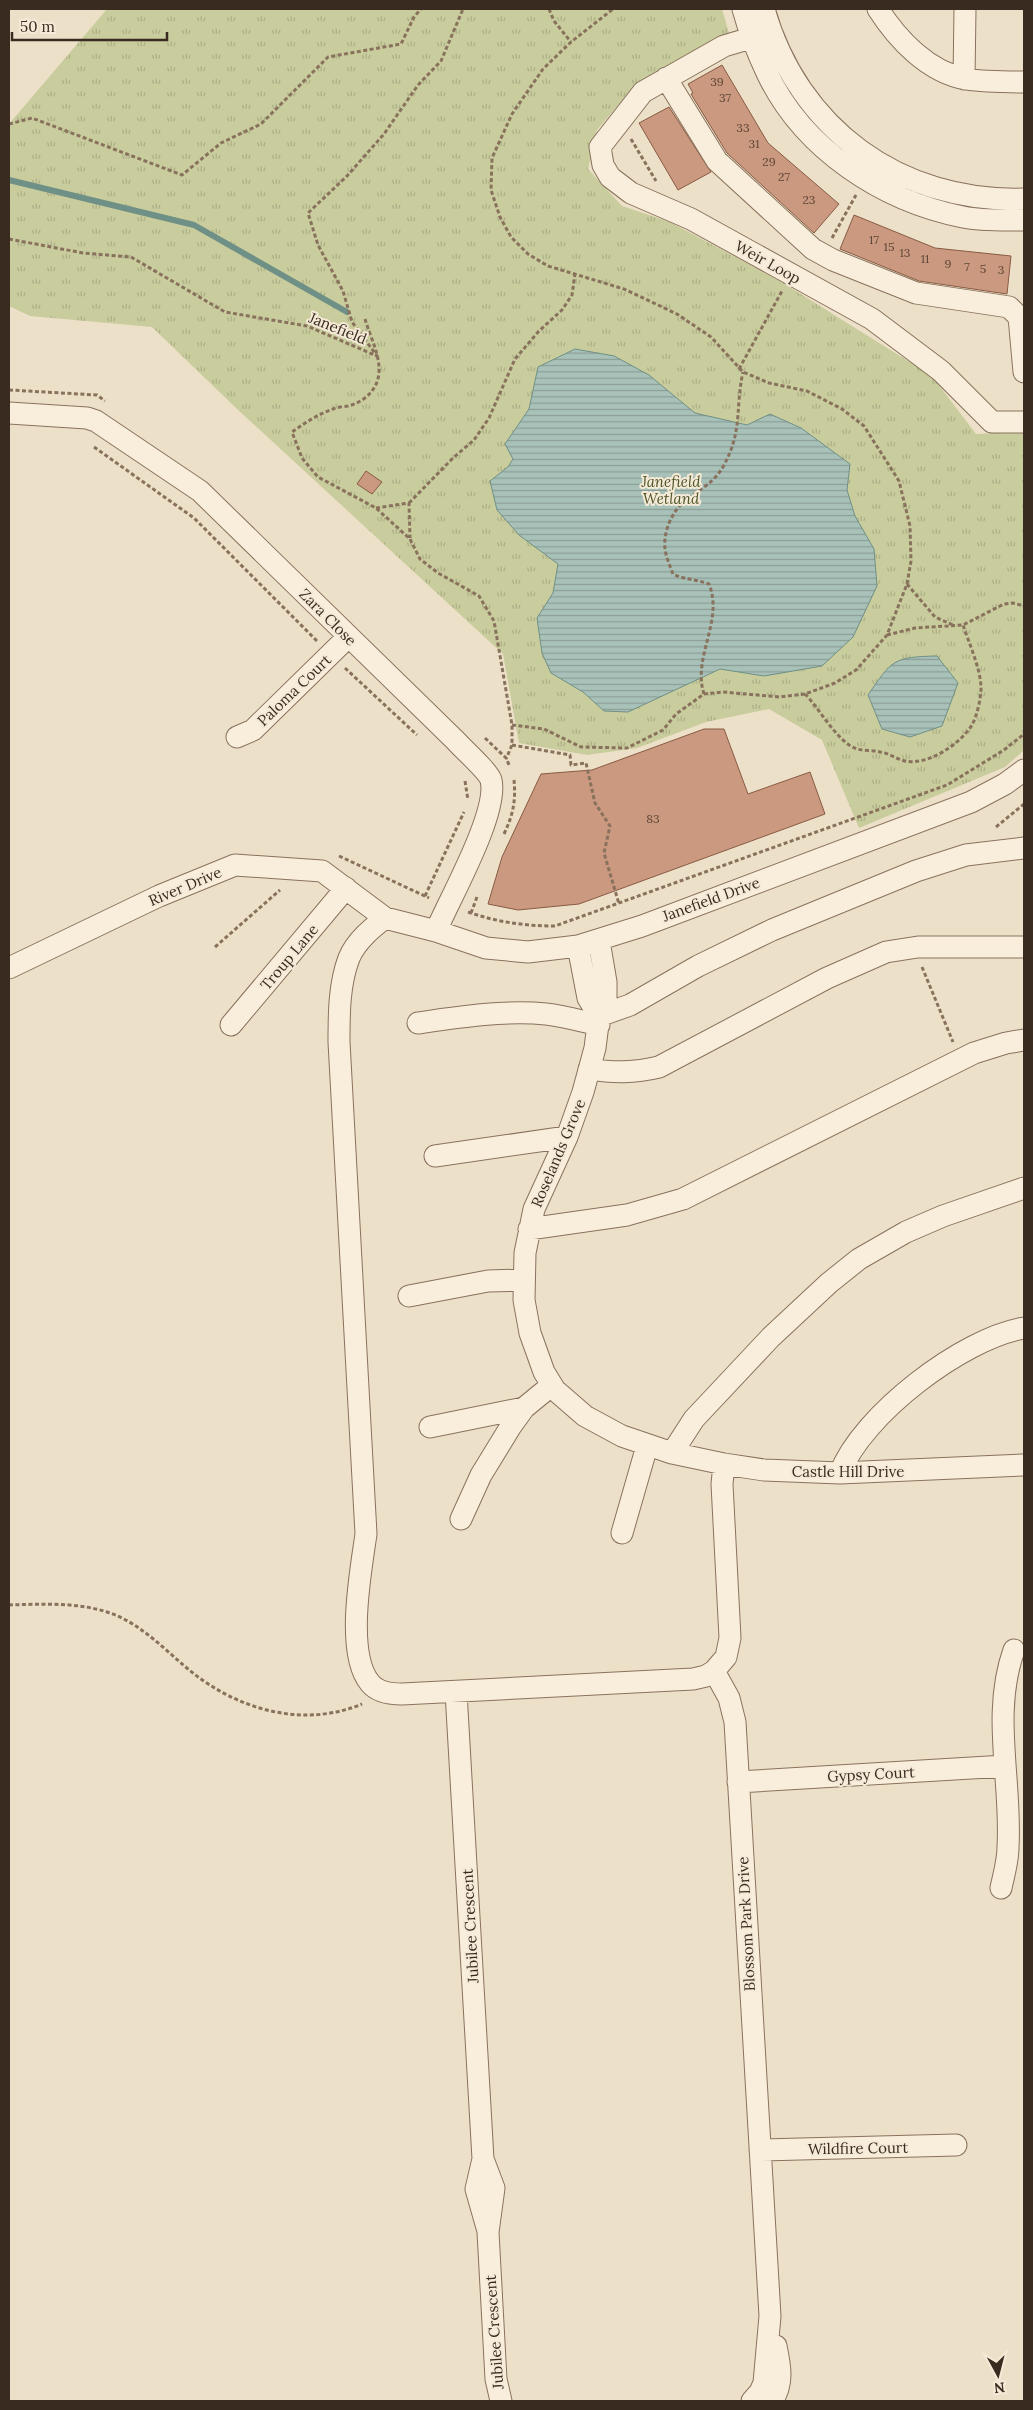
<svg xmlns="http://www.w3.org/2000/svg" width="1033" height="2410" font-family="Lora,serif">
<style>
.park{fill:url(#park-tufts)}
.water{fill:url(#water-rules);stroke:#6f9086}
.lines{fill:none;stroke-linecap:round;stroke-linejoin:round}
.stream{stroke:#6f9086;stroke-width:6}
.building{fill:#ca997f;stroke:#885a44}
.minor-casing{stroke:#89725d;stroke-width:23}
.path{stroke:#89725d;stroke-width:3;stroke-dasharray:4 2.5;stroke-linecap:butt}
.minor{stroke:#f8eedb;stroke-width:21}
.labels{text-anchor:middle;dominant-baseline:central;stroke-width:4;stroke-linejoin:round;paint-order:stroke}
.number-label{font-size:12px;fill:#5e4638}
.street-label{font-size:15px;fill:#3a2b20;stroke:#f5ead7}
.park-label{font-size:15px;font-style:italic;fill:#4d5628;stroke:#f5ead7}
</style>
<defs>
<pattern id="park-tufts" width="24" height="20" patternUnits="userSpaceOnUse" patternTransform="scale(1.25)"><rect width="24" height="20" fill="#c9cc9c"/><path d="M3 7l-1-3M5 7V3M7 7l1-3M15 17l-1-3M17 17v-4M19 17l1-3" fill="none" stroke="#adaf86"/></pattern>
<pattern id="water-rules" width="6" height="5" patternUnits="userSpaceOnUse" patternTransform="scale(1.25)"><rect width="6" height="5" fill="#a9c2b9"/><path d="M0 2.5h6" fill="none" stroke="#8b9e96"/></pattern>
</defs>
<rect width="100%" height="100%" fill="#ede0c8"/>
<path class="park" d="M107 9H722L729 33 631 90 597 130 588 169 622 206 670 222 780 281 932 376 976 434 1024 432V750L1005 767 859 828 822 740 769 709 706 722 637 748 587 755 519 743 503 654 236 408 152 327 30 316 9 306V124Z"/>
<path class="water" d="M575 349 614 356 649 375 695 413 747 425 770 414 801 428 850 464 847 490 855 516 874 549 877 586 853 637 822 666 764 676 720 669 628 712 604 711 583 692 551 673 542 653 537 618 553 593 558 564 519 535 497 510 490 481 508 467 513 459 505 444 529 409 538 367Z
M937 656 958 683 942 726 910 737 882 729 868 695C892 660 893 657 937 656Z"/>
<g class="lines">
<path class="stream" d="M9 180 194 225 347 312"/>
</g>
<path class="building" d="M722 65 768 143 839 204 814 233 727 153 691 94 693 93 688 84Z
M669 107 711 172 678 190 639 123Z
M854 215 935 248 1011 256 1007 294 919 281 840 249Z
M366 471 382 482 372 494 357 484Z
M704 729H724L748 794 810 772 825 814 579 904 518 910 488 904 502 857 541 774 592 770Z"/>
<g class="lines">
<g class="minor-casing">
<path id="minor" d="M743 9C749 31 757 52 767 73 803 149 882 201 963 217 983 221 1004 220 1024 220
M764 9C798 129 900 203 1024 199
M878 9C898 40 928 72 966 79 985 82 1005 82 1024 82
M771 32 724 46 643 92 600 147 603 165 610 177 631 193 691 219 872 319 941 371 992 422H1024
M666 78 717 161 813 249 833 260 916 293 1009 307 1019 317 1024 372
M964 79 965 9
M9 413 87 418 96 421 200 491 455 740C463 749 488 771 491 780 499 812 450 898 436 931
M237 737 253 730 348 637
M385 918 436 931 486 948 528 952 578 946 642 926 971 802 1005 784 1024 770
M599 941 606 982V998L599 1016 595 1048 583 1092 567 1137 534 1209 525 1253 524 1300 530 1333 544 1372 555 1390 585 1416 622 1436 672 1453 724 1464 764 1470 840 1473 1024 1465
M578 946 588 998 599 1016
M9 968 159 896 235 865 322 871 385 918C372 928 356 941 349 958 339 984 339 1014 339 1042L366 1534C361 1570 345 1653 370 1683 377 1692 392 1694 402 1694L693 1679 706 1676 714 1671
M599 1016 630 1005 698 966 772 930 916 871 966 855 1024 848
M418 1023C459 1017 504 1010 546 1014 564 1016 581 1021 599 1025
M231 1025 346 888
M589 1069C614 1073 634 1073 659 1067L827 978 886 952 918 947H1024
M435 1156 567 1137
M529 1229 627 1215 683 1199 974 1053 1006 1043 1024 1040
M409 1296 488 1281 523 1280
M430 1427 524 1408
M672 1453 694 1419 771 1337 829 1283 859 1259 906 1232 943 1216 1024 1188
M724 1464 722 1484 730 1638 726 1657 714 1671 729 1698 735 1722 770 2316 764 2383 760 2392 752 2401
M840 1473C862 1415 963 1338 1024 1328
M461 1519 481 1475 511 1426 524 1408 552 1385
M622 1533 647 1446
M456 1692 483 2159 494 2188 488 2232 496 2379 501 2401
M738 1782 1005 1766
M1001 1888C1004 1874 1008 1861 1008 1847 1012 1781 991 1714 1014 1650
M760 2150 956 2145
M483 2159 476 2189 488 2231
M772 2401C784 2384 780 2365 776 2346"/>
</g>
<path class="path" d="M549 9 554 21 571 42
M9 124 32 118 182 175 221 143 261 124 328 57 401 44 414 17 421 9
M631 139 656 181
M832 238 856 195
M9 239 83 253 131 257 225 312 307 326 377 356 352 322 343 291 318 245 308 213 347 176 384 134 418 85 441 61 463 9
M365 319C370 336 380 355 379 372 378 390 364 402 348 406 343 407 337 407 333 409 318 414 305 423 292 432L302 458 318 477 376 508 410 539 420 559 438 573 479 596 494 621 512 725V745L506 759
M739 369 782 291
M9 390 97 395 105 401
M94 447 194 518 317 641
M409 503 453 458 474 440 489 418 515 359 539 331 562 310 572 295 575 274
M376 508 409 503 410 538
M907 584 935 617 953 625
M887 635 915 628 963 625 1004 604 1013 603 1024 606
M345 668 417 735
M704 694C692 657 724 621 709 584 696 579 685 580 673 574 670 566 666 557 665 549 663 532 672 511 685 501 699 489 714 484 724 465 743 430 735 408 743 372
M805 694C820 709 837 742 857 749 864 751 873 750 880 752 889 753 896 759 905 761 928 766 960 744 972 725 977 716 981 698 981 688 981 670 969 643 963 625
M512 725 544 729 581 747 627 748 663 730 676 714 704 694 723 692 780 697 805 694 835 683 856 670 887 635 907 584 911 561 910 526 899 481 864 426 842 409 807 391 769 383 743 372 711 337 677 314 624 289 548 266 528 254 511 237 500 217 491 190 492 158 512 114 543 69 571 42 613 9
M485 738 506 758 510 767
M512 745 570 755 571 765 586 763 595 803 610 826 604 853 619 904
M465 781 468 800
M996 827 1024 804
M504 834C513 815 516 801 514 780
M339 856 429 898
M425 896 464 812
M468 912C497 922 524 926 555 926L947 785 1004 750 1024 734
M471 913 477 897
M215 947 280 890
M922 967 953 1042
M9 1605C41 1604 76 1602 107 1612 139 1622 163 1648 188 1669 236 1709 302 1729 362 1704"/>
<use href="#minor" class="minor"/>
</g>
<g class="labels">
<g class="number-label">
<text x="717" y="81">39</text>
<text x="725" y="97">37</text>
<text x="743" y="127">33</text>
<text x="754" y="143">31</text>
<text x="769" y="161">29</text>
<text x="784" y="176">27</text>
<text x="809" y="199">23</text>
<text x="874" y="239">17</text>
<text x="889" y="246">15</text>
<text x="905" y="252">13</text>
<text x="925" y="258">11</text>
<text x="948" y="263">9</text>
<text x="967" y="266">7</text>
<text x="983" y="268">5</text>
<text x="1001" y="269">3</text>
<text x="653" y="818">83</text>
</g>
<g class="street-label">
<text transform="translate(768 262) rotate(29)">Weir Loop</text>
<text transform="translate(338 328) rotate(22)">Janefield</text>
<text transform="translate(328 617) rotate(45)">Zara Close</text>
<text transform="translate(294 690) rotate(-44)">Paloma Court</text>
<text transform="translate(185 886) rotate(-23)">River Drive</text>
<text transform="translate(711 899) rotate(-20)">Janefield Drive</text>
<text transform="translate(289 957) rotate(-50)">Troup Lane</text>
<text transform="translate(558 1153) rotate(-67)">Roselands Grove</text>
<text x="848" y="1471">Castle Hill Drive</text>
<text transform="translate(871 1774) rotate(-3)">Gypsy Court</text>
<text transform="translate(746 1924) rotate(-93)">Blossom Park Drive</text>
<text transform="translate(470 1926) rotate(-93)">Jubilee Crescent</text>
<text transform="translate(858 2148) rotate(-1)">Wildfire Court</text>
<text transform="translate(494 2332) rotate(-94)">Jubilee Crescent</text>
</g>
<g class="park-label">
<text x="671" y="481">Janefield<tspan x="671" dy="17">Wetland</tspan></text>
</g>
</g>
<rect width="1033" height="2410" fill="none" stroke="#3a2b20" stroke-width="20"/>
<g transform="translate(998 2375) rotate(173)" stroke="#f5ead7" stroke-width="4" paint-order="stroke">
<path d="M0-4L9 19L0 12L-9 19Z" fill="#3a2b20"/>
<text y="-8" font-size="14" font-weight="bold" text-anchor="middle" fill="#3a2b20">N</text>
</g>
<path d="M12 32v8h155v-8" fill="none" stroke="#3a2b20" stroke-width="2.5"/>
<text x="20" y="32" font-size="15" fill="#3a2b20" stroke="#f5ead7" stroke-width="4" paint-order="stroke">50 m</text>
</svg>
